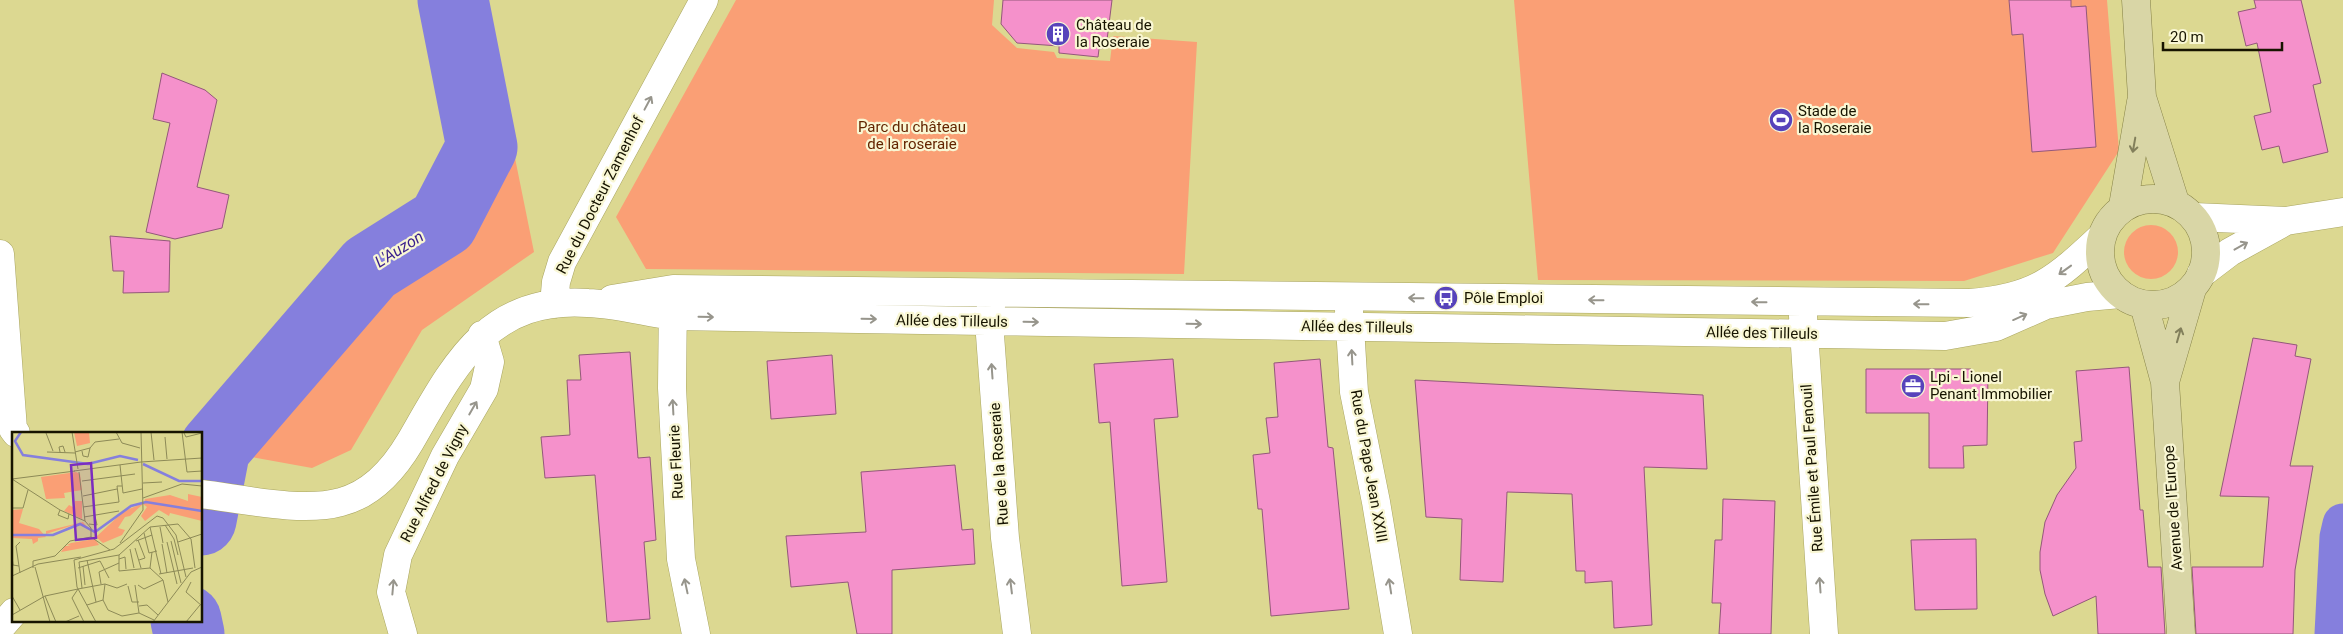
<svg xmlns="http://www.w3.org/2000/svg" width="2343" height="634" font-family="Roboto,sans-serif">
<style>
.green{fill:#fa9f75}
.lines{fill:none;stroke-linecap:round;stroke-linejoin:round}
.canal{stroke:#857fdd;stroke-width:41}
.river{stroke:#857fdd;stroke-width:71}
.building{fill:#f591cb;stroke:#93587a}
.minor-casing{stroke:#a9a560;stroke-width:29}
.major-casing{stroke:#858145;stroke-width:29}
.minor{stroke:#fff;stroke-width:28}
.major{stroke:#d9d6a6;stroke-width:28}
.oneway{stroke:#97958c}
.oneway2{stroke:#827f5b}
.labels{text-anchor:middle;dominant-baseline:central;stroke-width:4.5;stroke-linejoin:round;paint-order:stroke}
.poi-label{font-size:15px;fill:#171400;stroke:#f9f7d4;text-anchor:start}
.park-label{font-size:15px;fill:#632500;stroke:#f9f7d4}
.street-label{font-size:15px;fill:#171400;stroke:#f9f7d4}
.water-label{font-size:16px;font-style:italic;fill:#381d8c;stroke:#f9f7d4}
.inset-river{fill:none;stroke:#857fdd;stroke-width:2.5}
.inset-road{fill:none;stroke:#8d8a57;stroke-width:1}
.view{fill:#7b2cbf;fill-opacity:0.15;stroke:#7b2cbf;stroke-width:2.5}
.inset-edge{fill:none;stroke:#171400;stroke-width:2.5}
</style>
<rect width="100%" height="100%" fill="#dcd891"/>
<path class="green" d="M466 0H483L534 252 422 330 351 450 312 468 230 453 377 283 458 229 496 149Z
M736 0H994L992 25 1017 48 1054 52 1057 58 1110 61 1113 36 1197 42 1184 274 646 269 616 217Z
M1514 0H2107L2119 151 2053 253 1964 281 1538 280Z
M2124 252a27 27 0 1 1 54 0a27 27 0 1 1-54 0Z"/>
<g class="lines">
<path class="canal" d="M2335 634 2340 537 2343 524"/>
<path class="river" d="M201 520 215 448 370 268 443 222 482 147 453 0
M186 620 189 634"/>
</g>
<path class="building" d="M1003 0H1112L1106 48 1099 49 1098 57 1059 53V46L1017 43 1001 24Z
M2009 0H2071V7L2086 6 2096 147 2032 152 2023 34 2012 35Z
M2254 0H2301L2321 83 2313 85 2328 152 2283 163 2279 146 2262 150 2254 116 2271 112 2257 43 2246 46 2238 12 2256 8Z
M162 73 205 90 217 100 197 187 229 195 222 228 175 239 146 232 170 123 153 119Z
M110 236 170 241 169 292 123 293 124 271H113Z
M2253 338 2297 345 2295 356 2311 359 2290 466H2313L2295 570 2293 634H2196L2192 567H2263L2269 497 2220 496Z
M630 352 638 458 650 457 656 540 644 542 650 619 607 622 595 475 545 478 541 437 570 435 567 380H581L579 355Z
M832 355 836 414 771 419 767 361Z
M1173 359 1178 417 1154 419 1167 582 1122 586 1110 422 1099 423 1094 364Z
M1320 359 1328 447 1333 448 1349 609 1271 616 1262 509H1258L1253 455 1270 453 1266 418 1278 417 1274 363Z
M2129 367 2140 510H2143L2148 567H2161L2165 634H2098L2096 596 2053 616 2045 594 2040 570V552L2045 522 2057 495 2076 468 2074 442 2082 441 2076 371Z
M1866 369H1971V375H1988L1987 445 1963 446 1964 468H1929V413H1866Z
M1415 380 1703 395 1707 469 1644 467 1652 625 1614 628 1612 581 1585 583V571H1576L1572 494 1507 492 1503 582 1460 580 1462 519 1426 517Z
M955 465 962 530 973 529 975 564 892 570V634H857L848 582 791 587 786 536 866 532 861 472Z
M1723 499 1775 501 1771 634H1719L1721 603H1712L1715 540H1722Z
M1976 539 1977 609 1915 610 1911 540Z"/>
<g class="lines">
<g class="minor-casing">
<path id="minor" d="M2194 217 2286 221 2343 212
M0 254 13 429 16 433
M2201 274 2230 252 2286 221
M673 297 672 388 681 559 696 634
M612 299 673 289 1970 303C2035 298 2055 280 2101 237
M554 304 556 282 562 262 704 0
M991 304 990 335 1005 538 1017 634
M1349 310 1354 392 1376 502 1398 634
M1803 316 1824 634
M201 494C242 499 302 513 341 502 372 494 394 469 410 442 454 366 487 296 588 303 616 304 645 312 674 316L1945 336 1996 327 2046 305 2087 297 2120 294
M0 628 14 612
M403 634 391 592 398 555 445 456 484 389 490 362 482 335"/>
</g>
<g class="major-casing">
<path id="major" d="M2136 0 2142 97 2175 202
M2100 252a53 53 0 1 1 106 0a53 53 0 1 1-106 0Z
M2123 206 2141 102
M2144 305 2165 382 2181 634
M2165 382 2192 289"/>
</g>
<use href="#minor" class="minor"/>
<use href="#major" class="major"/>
</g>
<defs><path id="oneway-shaft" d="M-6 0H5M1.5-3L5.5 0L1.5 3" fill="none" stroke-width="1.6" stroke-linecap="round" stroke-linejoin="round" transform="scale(1.25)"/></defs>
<g class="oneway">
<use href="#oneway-shaft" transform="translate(648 103) rotate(-62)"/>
<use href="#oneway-shaft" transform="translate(2241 246) rotate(-29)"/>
<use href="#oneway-shaft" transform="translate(2065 270) rotate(144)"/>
<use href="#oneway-shaft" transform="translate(1416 298) rotate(-179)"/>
<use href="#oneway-shaft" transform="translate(1596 300) rotate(-179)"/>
<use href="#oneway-shaft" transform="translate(1759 302) rotate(-179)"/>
<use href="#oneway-shaft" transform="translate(1921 304) rotate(-179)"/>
<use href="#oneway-shaft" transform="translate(706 317) rotate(1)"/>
<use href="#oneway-shaft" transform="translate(2020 317) rotate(-24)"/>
<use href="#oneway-shaft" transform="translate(869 319) rotate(1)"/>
<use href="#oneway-shaft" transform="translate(1031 322) rotate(1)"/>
<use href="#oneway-shaft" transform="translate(1194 324) rotate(1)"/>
<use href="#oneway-shaft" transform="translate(1352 357) rotate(-93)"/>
<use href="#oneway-shaft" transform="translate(992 371) rotate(-94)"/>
<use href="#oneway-shaft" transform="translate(673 407) rotate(-93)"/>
<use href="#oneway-shaft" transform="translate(473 408) rotate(-60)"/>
<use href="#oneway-shaft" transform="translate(1820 585) rotate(-94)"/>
<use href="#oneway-shaft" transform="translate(686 586) rotate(-102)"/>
<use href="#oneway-shaft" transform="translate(1011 586) rotate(-97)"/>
<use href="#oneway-shaft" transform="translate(1390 586) rotate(-99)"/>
<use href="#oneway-shaft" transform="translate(393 587) rotate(-85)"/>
</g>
<g class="oneway2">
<use href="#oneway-shaft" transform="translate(2134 145) rotate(100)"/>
<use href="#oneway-shaft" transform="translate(2179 335) rotate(-74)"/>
</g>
<defs>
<g id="building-disc" transform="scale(1.25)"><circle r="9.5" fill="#5743bb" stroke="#f9f7d4"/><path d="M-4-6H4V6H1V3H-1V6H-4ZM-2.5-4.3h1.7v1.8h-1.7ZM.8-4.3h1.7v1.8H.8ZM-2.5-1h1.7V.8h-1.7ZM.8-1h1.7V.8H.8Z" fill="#fff"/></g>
<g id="stadium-disc" transform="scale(1.25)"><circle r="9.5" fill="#5743bb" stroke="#f9f7d4"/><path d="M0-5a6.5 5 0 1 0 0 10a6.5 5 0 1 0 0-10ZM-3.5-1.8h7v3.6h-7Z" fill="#fff"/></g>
<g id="bus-disc" transform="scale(1.25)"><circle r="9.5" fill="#5743bb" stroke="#f9f7d4"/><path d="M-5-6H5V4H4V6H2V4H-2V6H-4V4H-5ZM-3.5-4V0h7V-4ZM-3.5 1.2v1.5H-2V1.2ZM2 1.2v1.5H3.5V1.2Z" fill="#fff"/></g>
<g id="office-disc" transform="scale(1.25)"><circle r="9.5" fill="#5743bb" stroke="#f9f7d4"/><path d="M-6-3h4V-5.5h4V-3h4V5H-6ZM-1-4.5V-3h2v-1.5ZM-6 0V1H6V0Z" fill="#fff"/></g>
</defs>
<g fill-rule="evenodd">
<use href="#building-disc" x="1058" y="34"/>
<use href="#stadium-disc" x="1781" y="120"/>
<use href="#bus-disc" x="1446" y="298"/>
<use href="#office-disc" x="1913" y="386"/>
</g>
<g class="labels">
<g class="poi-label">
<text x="1076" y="25">Château de<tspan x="1076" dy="17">la Roseraie</tspan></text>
<text x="1798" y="111">Stade de<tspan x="1798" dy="17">la Roseraie</tspan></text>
<text x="1464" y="298">Pôle Emploi</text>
<text x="1930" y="377">Lpi - Lionel<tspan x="1930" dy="17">Penant Immobilier</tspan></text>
</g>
<g class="park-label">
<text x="912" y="127">Parc du château<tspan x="912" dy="17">de la roseraie</tspan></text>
</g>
<g class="street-label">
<text transform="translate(600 195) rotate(-63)">Rue du Docteur Zamenhof</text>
<text transform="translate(952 321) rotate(1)">Allée des Tilleuls</text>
<text transform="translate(1357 327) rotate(1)">Allée des Tilleuls</text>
<text transform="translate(1762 333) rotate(1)">Allée des Tilleuls</text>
<text transform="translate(676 462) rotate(-93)">Rue Fleurie</text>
<text transform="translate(999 464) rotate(-94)">Rue de la Roseraie</text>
<text transform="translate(1369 466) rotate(80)">Rue du Pape Jean XXIII</text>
<text transform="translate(1812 468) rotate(-94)">Rue Émile et Paul Fenouil</text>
<text transform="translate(434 483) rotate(-63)">Rue Alfred de Vigny</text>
<text transform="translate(2173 508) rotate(-94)">Avenue de l'Europe</text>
</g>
<g class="water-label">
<text transform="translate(399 249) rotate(-32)">L'Auzon</text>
</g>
</g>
<g transform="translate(12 432)">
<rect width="190" height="190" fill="#dcd891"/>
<path d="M62 0H77L78 11 65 14ZM64 40 68 42 70 58 52 61 53 66 34 67 29 45ZM176 62 190 65V89L158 81 157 84 147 78 133 89 129 84 135 75 131 72 118 84 113 85 106 96 113 98 110 103 91 111 84 105 112 79 132 71 133 67 158 63 176 69ZM63 69H70V87L52 79 57 73 63 76ZM11 77 7 91 27 97 34 105 26 106V109L21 112 20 107 0 106V78ZM71 90 78 99 68 91 34 102V99ZM83 107 87 113 49 120 53 114H59L55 113 59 111Z" fill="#fa9f75"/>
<path class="inset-river" d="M9 0 3 9 11 23 76 32 108 24 126 28M131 32 167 49H190M0 103H41L68 92 83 100 119 74 134 70 190 79"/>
<path class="inset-road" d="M60 0 66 37M104 0 110 11 128 16M139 0 142 28M170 0 175 40 190 39M34 1 41 19M172 1 174 5 190 1M153 5 155 27M70 19 71 24 76 25 78 16M35 20 63 21M48 20 47 15 51 14 53 20M63 20 78 16 83 10 107 7M108 33 111 61 130 57M62 39 129 30 190 26M67 40 73 89M0 47 48 78 73 89 79 96V105M0 47 63 39M70 49 123 42M131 51 150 50M71 64 105 57M131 66 170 52 190 54M71 75 107 70 105 54H110M0 76H11L16 58M48 78 46 83 56 87 57 82M72 85 107 79M77 92 85 93 83 84M153 93 162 107 166 123M138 95 107 123V139L138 136M138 95 166 92 179 107 183 136M138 95 149 142M148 95 151 111M132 101 137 121 145 119M79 105 98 118M126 108 133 126 127 128M124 109 140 103M159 109 169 151M8 110 4 114 8 141M155 110 165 152M166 110 190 102M108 111 131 78 129 0M150 112 155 141M123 116 129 136M118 117 122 136M0 124 1 133 7 134M107 127 113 125 114 137M75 128 84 170M88 129 97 146M71 134 73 153M23 135 38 190M21 136V129L43 124 58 109 79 105M66 136 88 129M138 136 151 148 156 170M138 136 140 120M147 142 181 136M0 144 26 132 69 125M179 150 174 160 190 174M89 152 87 140 107 131M93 152 91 168 96 178 110 184 127 181M93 152 105 156 115 152M123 153 127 181M126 153 132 157 151 148M116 154 120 170H127M70 156 67 130 107 123M0 164 8 178M33 164 44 190M75 173 91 168M127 174 135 173 146 183M127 181 142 188M0 183 33 164 66 157M53 190 67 184M72 190 60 166 66 157 93 152M84 190 65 155 62 128 102 117 145 84 151 86 164 103 174 145M141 190 179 140 190 135M174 190 188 173"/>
<path class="view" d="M79 31 84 106 64 108 59 33Z"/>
<rect width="190" height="190" class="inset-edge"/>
</g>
<path d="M2163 42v8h119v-8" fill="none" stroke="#171400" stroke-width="2.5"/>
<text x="2170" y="42" font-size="15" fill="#171400" stroke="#f9f7d4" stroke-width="4" paint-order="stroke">20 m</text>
</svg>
